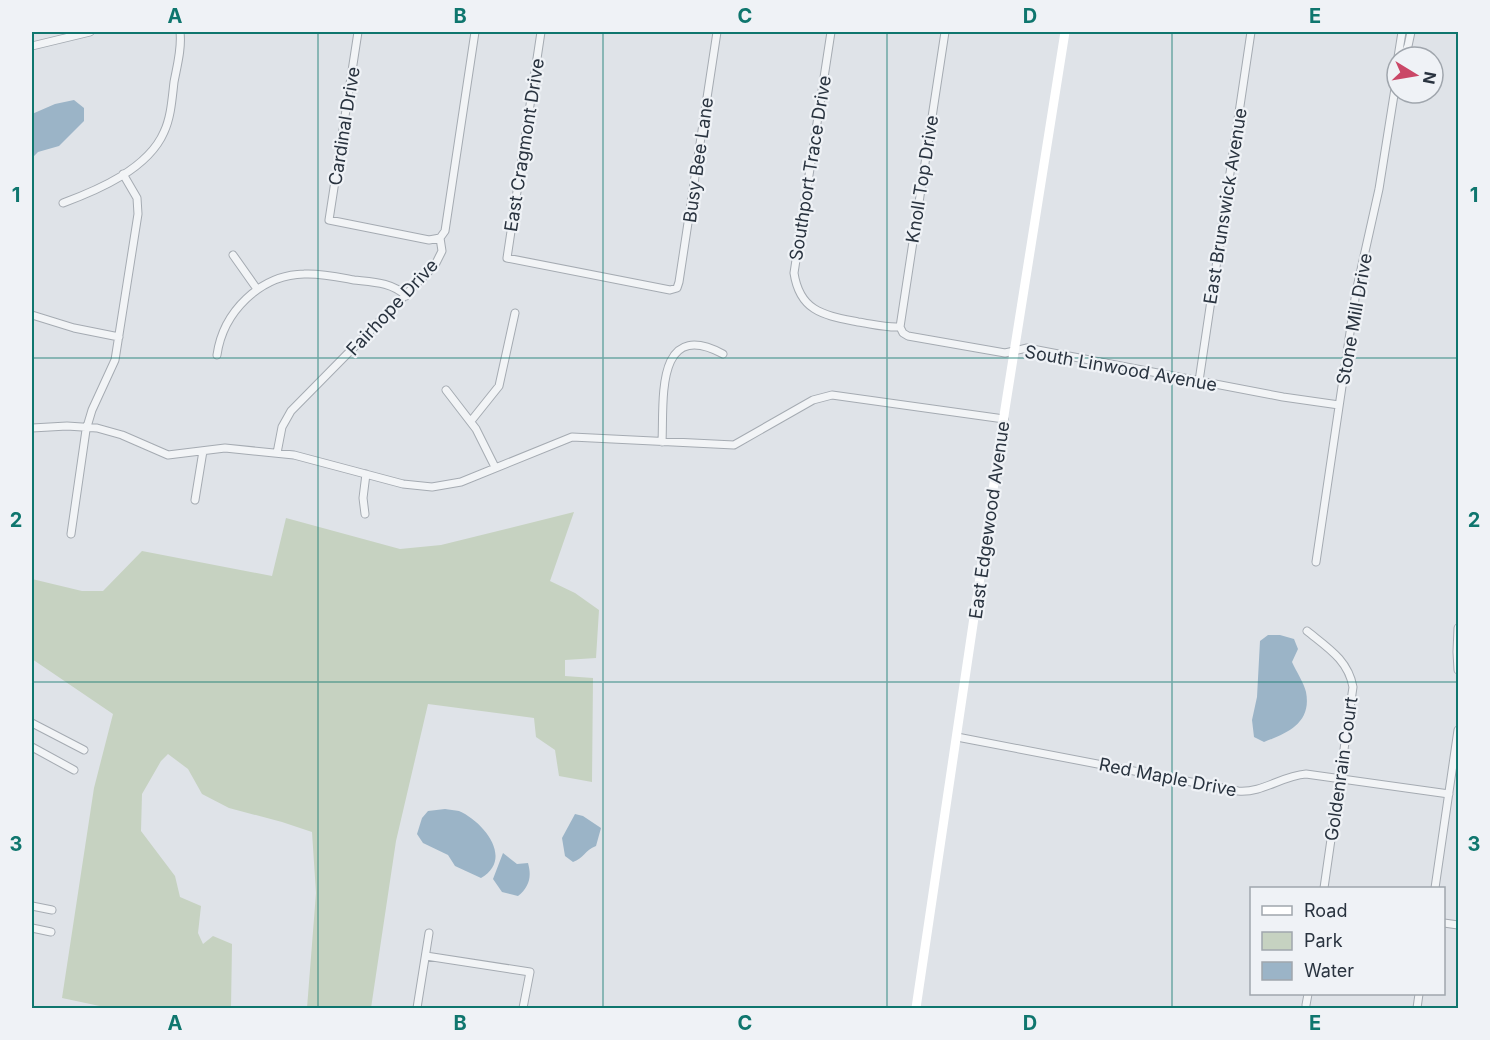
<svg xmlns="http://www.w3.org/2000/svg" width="1490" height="1040" font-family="Inter,sans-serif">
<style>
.green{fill:#c6d2c1}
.water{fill:#9bb4c7}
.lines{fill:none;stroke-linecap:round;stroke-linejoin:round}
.street-casing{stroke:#a5abb2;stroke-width:9}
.street{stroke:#f2f4f6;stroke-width:7}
.secondary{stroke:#fff;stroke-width:9}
.grid{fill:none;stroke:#0f766e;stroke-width:1.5;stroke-opacity:0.55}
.labels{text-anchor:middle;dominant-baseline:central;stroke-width:4.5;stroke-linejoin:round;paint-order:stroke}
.street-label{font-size:18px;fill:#29333f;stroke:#eff2f6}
.neatline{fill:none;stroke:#0f766e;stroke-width:2}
.grid-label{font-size:20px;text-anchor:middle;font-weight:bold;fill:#0f766e}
</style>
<rect width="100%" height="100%" fill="#dfe3e8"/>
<path class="green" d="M574 512 550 581 575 593 599 610 596 658 565 660V676L593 678 592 782 559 776 555 750 536 737 534 718 428 704 396 841 371 1008H307L316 893 312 832 282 822 229 808 202 794 188 769 168 754 161 761 142 794 141 831 175 876 180 897 201 906 198 933 203 944 213 936 232 944 231 1008H109L62 998 94 788 113 714 32 659V579L82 591H103L142 551 272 576 286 518 400 549 441 545Z"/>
<path class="water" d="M74 100 84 108V121L59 146 38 152 32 158V114L55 104Z
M1268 635H1280L1294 639 1298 649 1292 662C1296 671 1304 683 1306 692 1312 723 1287 733 1264 742L1254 737 1252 720 1257 697 1260 641Z
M445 809C449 810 455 810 459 811 484 822 514 859 481 878L455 866 448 855 423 843 417 834 422 818 428 811Z
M575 814 583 816 601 828 596 846C585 850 583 859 573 862L565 856 562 838Z
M503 853 517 864 528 863C532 877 529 887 518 896L502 892 493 879Z"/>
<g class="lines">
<g class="street-casing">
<path id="street" d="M358 32 329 220 429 240 440 238
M541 32 507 258 670 290 677 288 679 282 717 32
M831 32 794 273C800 312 824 315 858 322 872 324 886 328 900 327L903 333 908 336 1005 353 1027 348 1283 397 1339 405
M32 46 90 32
M1398 57 1402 32
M1403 57 1408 46 1411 32
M63 203C98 190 148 169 164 132 171 117 172 99 174 82 177 66 182 48 180 32
M233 255 257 289
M32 315 74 328 119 337
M900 327 945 32
M217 355C223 312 260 275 304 274 320 273 338 277 354 280 372 282 392 282 406 296
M1199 381 1251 32
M446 390 476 429 495 467
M471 421 499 386 515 313
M32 428 67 426 97 428 122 435 168 455 225 448 294 455 403 484 432 487 461 482 572 437 734 445 813 400 832 395 1004 419
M662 442C664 400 655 318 723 354
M277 453 282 427 291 411 435 265 442 251 440 238 445 231 475 32
M195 500 203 451
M365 514 363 498 366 474
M71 534 86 430 92 410 115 360 138 214 137 198 123 174
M1316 562 1356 292 1379 189 1397 76
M1458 628 1457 652 1458 670
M1307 631C1328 648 1348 660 1353 687L1324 888
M32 723 84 750
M957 737 1238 791C1263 793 1281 776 1306 774L1449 794
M32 747 74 770
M1435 888 1458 730
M32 906 52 910
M1444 923 1458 925
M32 928 51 932
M426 956 530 972 523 1008
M1306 1005 1308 994
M417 1008 429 933
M1417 1008 1419 994"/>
</g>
<use href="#street" class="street"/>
<path class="secondary" d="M916 1008 1005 409 1065 32"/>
</g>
<path class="grid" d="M318 32V1008M603 32V1008M887 32V1008M1172 32V1008M32 358H1458M32 682H1458"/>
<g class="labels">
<g class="street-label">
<text transform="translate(344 126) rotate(-81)">Cardinal Drive</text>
<text transform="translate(524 145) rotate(-81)">East Cragmont Drive</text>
<text transform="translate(698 160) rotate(-82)">Busy Bee Lane</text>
<text transform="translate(810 168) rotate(-81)">Southport Trace Drive</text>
<text transform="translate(922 179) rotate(-81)">Knoll Top Drive</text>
<text transform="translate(1225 206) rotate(-81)">East Brunswick Avenue</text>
<text transform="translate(392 307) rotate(-47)">Fairhope Drive</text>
<text transform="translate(1354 319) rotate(-80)">Stone Mill Drive</text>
<text transform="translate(1121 368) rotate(10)">South Linwood Avenue</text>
<text transform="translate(989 520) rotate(-82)">East Edgewood Avenue</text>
<text transform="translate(1341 769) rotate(-82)">Goldenrain Court</text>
<text transform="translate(1168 777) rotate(11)">Red Maple Drive</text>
</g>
</g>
<rect width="1490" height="1040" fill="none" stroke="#eff2f6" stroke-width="66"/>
<rect x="1250" y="887" width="195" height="108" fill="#eff2f6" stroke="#a0a6ad" stroke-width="1.5"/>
<rect x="1262" y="906" width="30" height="9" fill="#ffffff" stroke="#a0a6ad" stroke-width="1.5"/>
<text x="1304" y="917" font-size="18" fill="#29333f">Road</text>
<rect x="1262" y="932" width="30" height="18" fill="#c6d2c1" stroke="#a0a6ad" stroke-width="1.5"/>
<text x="1304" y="947" font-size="18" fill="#29333f">Park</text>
<rect x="1262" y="962" width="30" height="18" fill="#9bb4c7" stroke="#a0a6ad" stroke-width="1.5"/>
<text x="1304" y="977" font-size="18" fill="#29333f">Water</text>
<g transform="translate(1415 75) rotate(101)"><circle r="28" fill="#eff2f6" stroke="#a0a6ad" stroke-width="1.5"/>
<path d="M0-4.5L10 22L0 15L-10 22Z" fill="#ca4767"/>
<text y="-9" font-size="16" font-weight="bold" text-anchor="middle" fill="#29333f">N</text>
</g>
<rect x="33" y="33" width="1424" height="974" class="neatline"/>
<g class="grid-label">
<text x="175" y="23">A</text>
<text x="460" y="23">B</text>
<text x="745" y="23">C</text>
<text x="1030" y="23">D</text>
<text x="1315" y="23">E</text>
<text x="16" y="202">1</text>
<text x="1474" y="202">1</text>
<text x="16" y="527">2</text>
<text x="1474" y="527">2</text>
<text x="16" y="851">3</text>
<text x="1474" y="851">3</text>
<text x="175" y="1030">A</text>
<text x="460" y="1030">B</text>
<text x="745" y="1030">C</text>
<text x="1030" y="1030">D</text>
<text x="1315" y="1030">E</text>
</g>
</svg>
